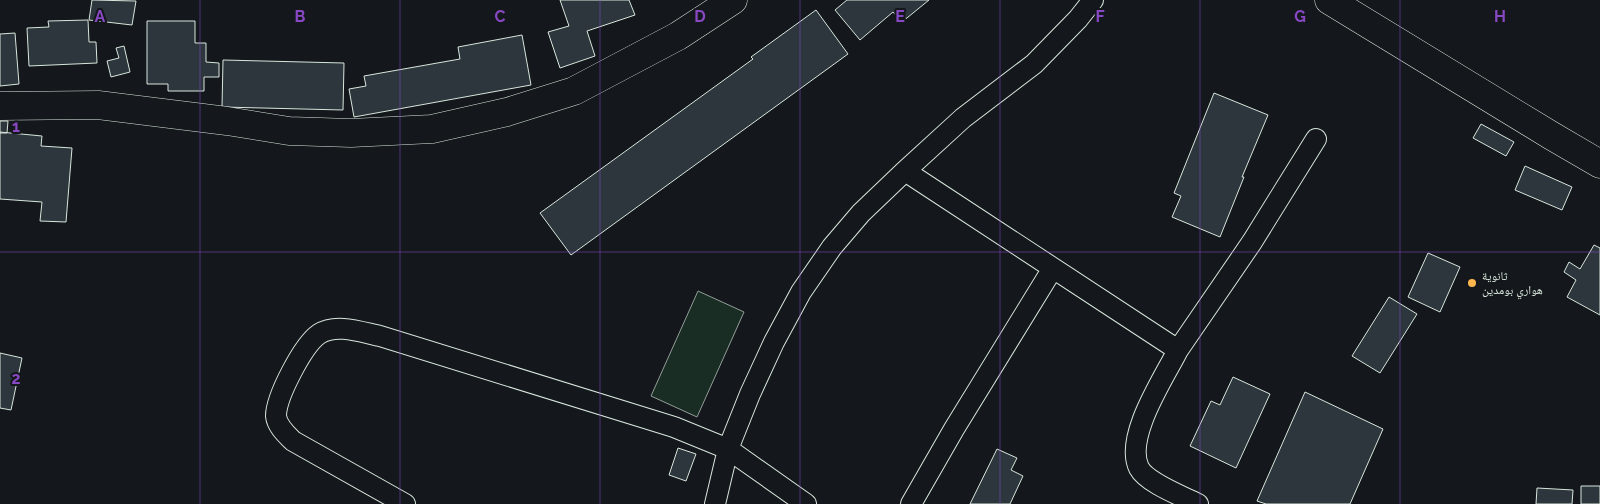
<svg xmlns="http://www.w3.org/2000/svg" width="1600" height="504" font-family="Raleway,'Noto Naskh Arabic',sans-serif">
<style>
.green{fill:#1a2d24;stroke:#939e99}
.building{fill:#2c363c;stroke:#d8e6dc}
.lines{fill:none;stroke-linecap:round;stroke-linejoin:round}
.street-casing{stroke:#d8e6dc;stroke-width:22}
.secondary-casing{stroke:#d8e6dc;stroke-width:29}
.street{stroke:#14181c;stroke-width:20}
.secondary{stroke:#14181c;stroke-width:28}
.grid{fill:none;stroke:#8948c3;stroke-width:1;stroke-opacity:0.55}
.poi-dot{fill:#ffb74d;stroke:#14181c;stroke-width:2}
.labels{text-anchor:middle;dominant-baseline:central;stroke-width:4;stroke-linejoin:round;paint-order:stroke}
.poi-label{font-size:12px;fill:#d8e6dc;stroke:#14181c;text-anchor:start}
.grid-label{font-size:16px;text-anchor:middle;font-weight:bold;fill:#8948c3;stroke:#14181c;stroke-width:4;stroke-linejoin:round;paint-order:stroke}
</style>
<rect width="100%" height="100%" fill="#14181c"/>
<path class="green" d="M698 291 744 312 697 417 651 396Z"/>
<path class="building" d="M92 0 136 1 132 25 89 20Z
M560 0H629L635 15 587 31 595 56 560 68 548 32 569 26Z
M847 0H929L902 22 893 12 860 40 835 10Z
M816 10 848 54 571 255 540 213 753 59 751 57Z
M88 20 89 42H96L97 63 29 66 27 28 49 27 48 21Z
M147 21H195V43H206V62L219 63V77H204V91H168V84H147Z
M15 33 19 84 0 86V34Z
M522 35 531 85 354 117 349 89 366 86 364 76 460 59 458 47Z
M124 46 130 72 111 77 107 61 119 58 116 48Z
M223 60 344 63 343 110 222 107Z
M1214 93 1268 115 1242 177H1244L1220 237 1172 217 1181 196 1174 193Z
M0 121H8L7 133H0Z
M1481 124 1514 142 1506 156 1473 138Z
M0 132 42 136 41 146 72 148 66 222 40 221 42 202 0 199Z
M1525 166 1572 187 1562 210 1515 190Z
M1594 245 1600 248V315L1567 297 1576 280 1564 272 1569 262 1580 269Z
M1428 253 1460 267 1440 312 1408 297Z
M1389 297 1417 314 1380 373 1352 356Z
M0 353 22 358 11 410 0 408Z
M1233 377 1270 394 1236 468 1190 446 1211 401 1220 405Z
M1305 392 1383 429 1350 504H1266L1257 501Z
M678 448 696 454 686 481 669 475Z
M997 449 1017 458 1011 470 1023 476 1010 504H970Z
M1581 486H1600V504H1581Z
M1537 488 1573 490 1572 504H1536Z"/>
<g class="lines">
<g class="street-casing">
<path id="street" d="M905 171 1178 350C1164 378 1124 437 1139 468 1147 483 1182 496 1198 504
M1178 350 1252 242 1316 139
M405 504 293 441C286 434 277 426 276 416 276 397 303 345 319 334 336 323 361 332 380 336L674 427 728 449 806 504
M715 504 728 449 750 394 774 342 801 292 832 247 861 213 905 171 963 118 1034 64 1078 19 1093 0
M911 504 954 429 1053 268"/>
</g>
<g class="secondary-casing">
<path id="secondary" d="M1329 0 1552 136 1600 164
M0 106 98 105 227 121 289 131 351 133 432 129 507 112 574 91 678 36 733 0"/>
</g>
<use href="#street" class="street"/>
<use href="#secondary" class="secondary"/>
</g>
<path class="grid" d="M200 0V504M400 0V504M600 0V504M800 0V504M1000 0V504M1200 0V504M1400 0V504M0 252H1600"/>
<circle class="poi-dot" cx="1472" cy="283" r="5"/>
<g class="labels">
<g class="poi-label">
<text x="1482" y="276">ثانوية<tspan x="1482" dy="14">هواري بومدين</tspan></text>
</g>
</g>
<g class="grid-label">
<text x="100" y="22">A</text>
<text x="300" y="22">B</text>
<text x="500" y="22">C</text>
<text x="700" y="22">D</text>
<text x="900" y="22">E</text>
<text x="1100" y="22">F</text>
<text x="1300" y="22">G</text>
<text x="1500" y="22">H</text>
<text x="16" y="132">1</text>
<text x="16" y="384">2</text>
</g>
</svg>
